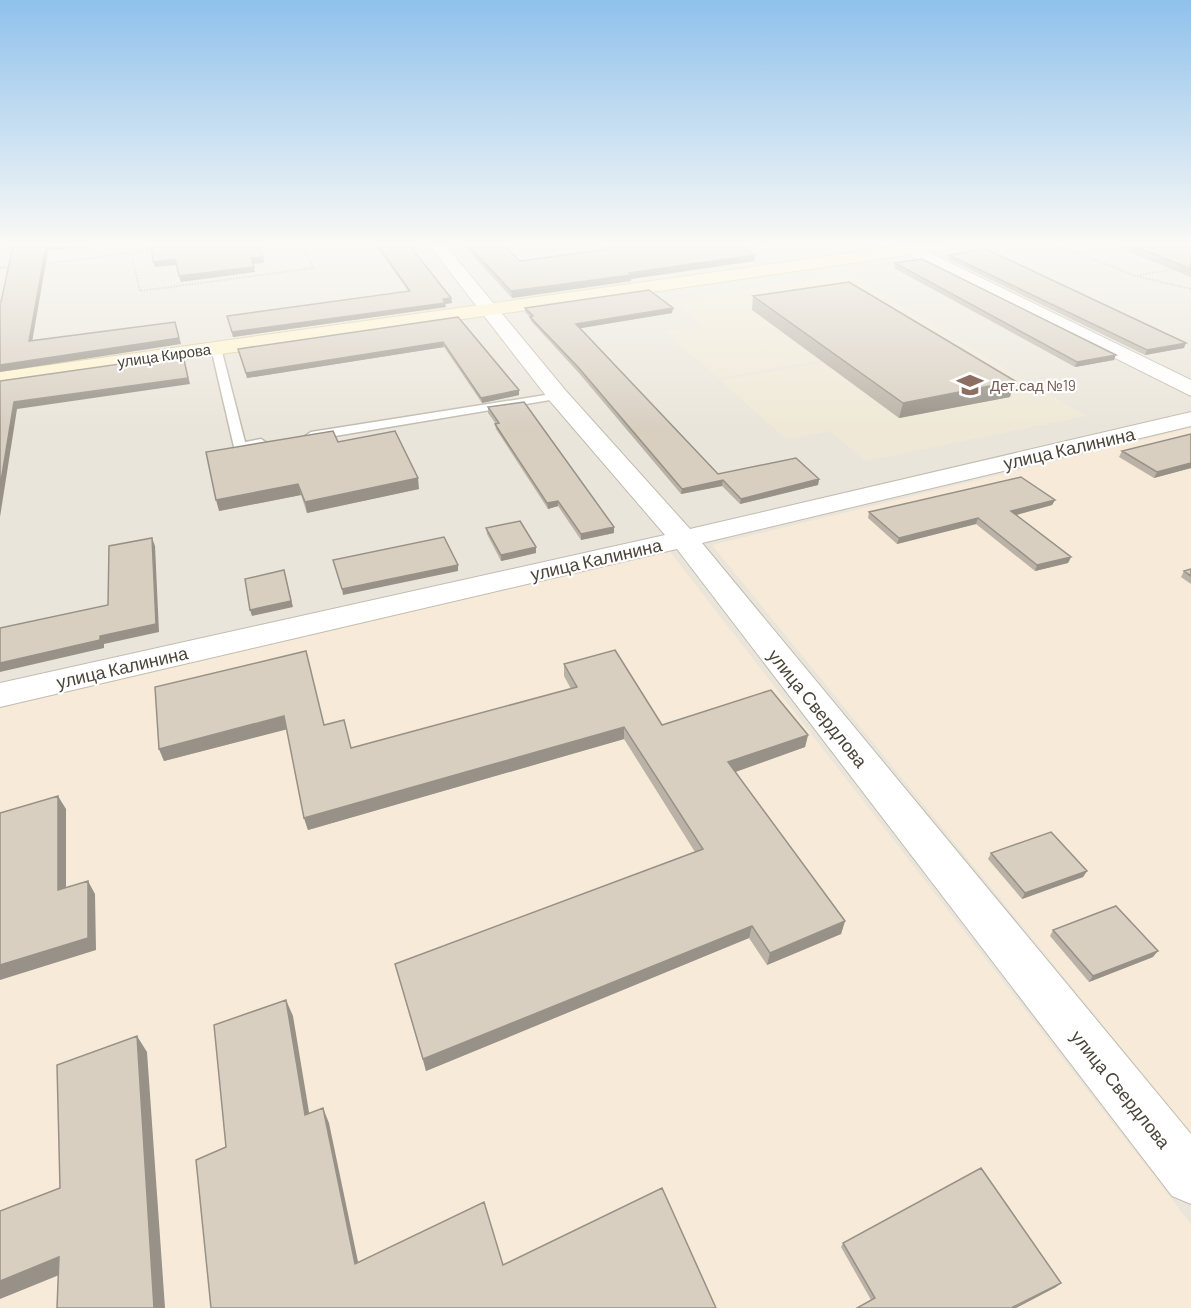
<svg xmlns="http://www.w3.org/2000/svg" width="1191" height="1308" font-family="Barlow,sans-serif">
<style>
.residential{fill:#eae5da}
.commercial{fill:#f7ead8}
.education{fill:#efe8d6}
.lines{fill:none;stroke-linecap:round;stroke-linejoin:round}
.lane-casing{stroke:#c2bbae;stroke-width:3}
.street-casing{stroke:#c2bbae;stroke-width:2}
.secondary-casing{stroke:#d6c79b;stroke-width:2}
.path{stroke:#c4b79f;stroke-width:2;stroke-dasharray:1.5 1.5;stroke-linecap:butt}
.lane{fill:#fff;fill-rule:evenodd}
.street{fill:#fff;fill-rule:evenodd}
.secondary{fill:#fff3cd;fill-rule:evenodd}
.wall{fill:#bab2a6}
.shaded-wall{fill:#979187}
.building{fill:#d8cfc1;stroke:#979187;stroke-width:1.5}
.labels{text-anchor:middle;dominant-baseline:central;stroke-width:4.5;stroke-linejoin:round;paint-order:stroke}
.far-street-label{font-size:15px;fill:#4b4439;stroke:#fff}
.far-education-label{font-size:15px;fill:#785e54;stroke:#fff;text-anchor:start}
.street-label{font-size:18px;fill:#4b4439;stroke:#fff}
</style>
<rect width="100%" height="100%" fill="#f6f3ec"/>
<path class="residential" d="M0 246H1191V1308H0Z"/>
<path class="commercial" d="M1191 428V1133L712 545Z
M668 549 1191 1224V1308H0V700Z"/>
<path class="education" d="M848 275 954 338 718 378 665 332 702 326 672 300Z
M957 340 1086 416 866 461 830 431 786 439 720 380Z"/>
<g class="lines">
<g class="lane-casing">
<path id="lane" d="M216 345 221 348 245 442 261 439 267 443 265 446 240 451 234 447 211 348Z
M558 393 564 396 562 398 311 440 305 436 311 432Z"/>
</g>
<g class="street-casing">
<path id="street" d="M430 246H446L566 391 690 529 1191 412V426L702 543 1191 1134V1204L1172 1196 677 549 0 707V683L665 535 550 401Z
M895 246H916L1191 380V396L897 249Z"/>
</g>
<g class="secondary-casing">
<path id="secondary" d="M901 246H943L935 251 0 386V372Z"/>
</g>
<path class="path" d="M1059 246 1136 276 1191 289
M131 254 140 291 314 268 301 246
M43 264 154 250
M0 268 11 267
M1140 275 1177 269"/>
<use href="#lane" class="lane"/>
<use href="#street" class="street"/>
<use href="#secondary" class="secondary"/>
</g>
<path class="wall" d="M376 246H410L451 298 452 303 445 304 446 307 233 337 227 316 408 291Z
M464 246H504L520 261 605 249 601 246H741L754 261 631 279V281L512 298Z
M1115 246H1191V277Z
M949 255 1184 348 1145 355 948 259Z
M895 263 1114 360 1075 367 894 268Z
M753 296 1010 397 899 418 752 310Z
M525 308H673L672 313 580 328 718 474 819 479 818 485 740 504 722 486 681 494 578 372 531 321V318L525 312Z
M458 317 519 390V395L482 403 444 347 247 378 238 349Z
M488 407 614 533 581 540 558 506 548 509 496 429 495 424H496L488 413Z
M1191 434V468L1154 478 1119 457 1122 451Z
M338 442 419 489 307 513 301 495 219 511Z
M1055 500 1052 505 1016 515 1071 557 1068 563 1035 571 976 524 897 544 868 518 869 512Z
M486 528 536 553 501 561 487 534Z
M1191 569V584L1181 577 1184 571Z
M564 664 662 725 808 735 805 747 735 772 845 921 841 934 767 965 749 938 426 1071 395 964 695 852 624 739 308 830 304 818 287 729 164 761 159 749 155 687 351 748 571 689 564 676Z
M991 853 1087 871 1083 877 1022 899 988 859Z
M1053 930 1153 957 1089 982 1050 936Z
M843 1243 1056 1287 1016 1308H856L871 1300 841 1247Z"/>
<path class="shaded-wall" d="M46 246H95L48 251 31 348 29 341Z
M755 255 754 261 631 279V281L512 298 511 291 629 273Z
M263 257 264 263 252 264 251 258Z
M175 259 177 265 155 267 153 262Z
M254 267 255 272 181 282 179 276Z
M451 298 452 303 445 304 446 307 233 337 232 332Z
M673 308 672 313 576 329V324Z
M175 322 181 344 0 372V365Z
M443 342 444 347 247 378 246 373Z
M1186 343 1184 348 1145 355 1147 350Z
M183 355 190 384 17 409 0 517V487L14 402Z
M1116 355 1114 360 1075 367 1077 362Z
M1015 381 1010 397 899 418 903 403Z
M519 390V395L482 403 481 398Z
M1191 463V468L1154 478 1157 472Z
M418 478 419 489 307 513 305 502Z
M819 479 818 485 740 504 741 499Z
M723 480 722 486 681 494 682 489Z
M298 484 301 495 219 511 216 500Z
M1055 500 1052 505 1009 517 1011 511Z
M558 501V506L548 509 547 503Z
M978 518 976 524 897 544 899 538Z
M614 527V533L581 540V534Z
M152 538 155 546 159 632 104 644V648L0 672V663L100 636Z
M536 547V553L501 561V555Z
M1071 557 1068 563 1035 571 1037 565Z
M458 565V571L343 595 342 589Z
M284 570 293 607 252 616 250 610Z
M284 716 288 729 164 761 159 749Z
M624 727V739L308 830 304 818Z
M808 735 805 747 727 775 728 762Z
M58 796 66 809V903L58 890Z
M1087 871 1083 877 1022 899 1025 893Z
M88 881 95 894 96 950 0 980V965Z
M845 921 841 934 767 965 770 953Z
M752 926 749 938 426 1071 423 1059Z
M1158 951 1153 957 1089 982 1093 976Z
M286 1000 293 1016 312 1130 305 1115Z
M137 1036 147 1052 165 1308H154Z
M323 1108 329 1123 361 1276 355 1264Z
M59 1257 74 1269 0 1299V1281Z
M1061 1283 1056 1287 1016 1308H1013Z"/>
<path class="building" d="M13 246H46L29 341 175 322 179 338 0 365V303L1 302Z
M151 246H258L263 257 251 258 254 267 179 276 175 259 153 262Z
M378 246H410L451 298 443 299 445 303 232 332 227 316 410 291Z
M469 246H504L520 261 612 249 609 246H741L755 255 629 273 631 275 511 291Z
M1134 246H1191V269Z
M986 249 1186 343 1147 350 949 255Z
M922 259 1116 355 1077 362 895 263Z
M849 282 1015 381 903 403 753 296Z
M649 290 673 308 576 324 718 474 796 458 819 479 741 499 723 480 682 489 578 367 530 317 533 316 525 308Z
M458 317 519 390 481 398 443 342 246 373 238 349Z
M183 355 188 378 14 402 0 487V381Z
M524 402 614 527 581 534 558 501 547 503 495 424 499 423 488 407Z
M333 431 338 442 395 431 418 478 305 502 298 484 216 500 206 452Z
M1191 434V463L1157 472 1122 451Z
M1021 477 1055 500 1011 511 1071 557 1037 565 978 518 899 538 869 512Z
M520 521 536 547 501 555 486 528Z
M444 537 458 565 342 589 333 560Z
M152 538 156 624 100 636V640L0 663V628L108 605 109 546Z
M1191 569V576L1184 571Z
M284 570 291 601 250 610 245 579Z
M615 650 662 725 771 690 808 735 728 762 845 921 770 953 752 926 423 1059 395 964 703 849 624 727 304 818 284 716 159 749 155 687 306 651 324 725 344 720 351 748 577 687 564 664Z
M58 796V890L88 881V938L0 965V813Z
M1051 832 1087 871 1025 893 991 853Z
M1116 906 1158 951 1093 976 1053 930Z
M286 1000 305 1115 323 1108 355 1264 484 1202 503 1265 662 1188 716 1308H211L196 1160 226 1147 214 1025Z
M137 1036 154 1308H57L59 1257 0 1281V1211L60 1188 57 1065Z
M981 1168 1061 1283 1013 1307 1014 1308H857L875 1298 843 1243Z"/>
<linearGradient id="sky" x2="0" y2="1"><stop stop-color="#8fc1ec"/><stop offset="0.57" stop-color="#fbfaf6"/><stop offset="1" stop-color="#fbfaf6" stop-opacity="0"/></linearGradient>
<rect width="1191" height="429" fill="url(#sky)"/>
<defs>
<g id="school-bare" transform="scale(2.07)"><path d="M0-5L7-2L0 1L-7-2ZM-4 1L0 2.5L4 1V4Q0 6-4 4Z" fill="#8d6e63" stroke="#fff" stroke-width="2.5" paint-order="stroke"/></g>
</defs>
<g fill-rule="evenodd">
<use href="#school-bare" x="970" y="385"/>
</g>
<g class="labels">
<g class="far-street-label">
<text transform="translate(164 355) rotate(-8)">улица Кирова</text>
</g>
<g class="far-education-label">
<text x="990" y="385">Дет.сад №19</text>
</g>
<g class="street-label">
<text transform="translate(1069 448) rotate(-13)">улица Калинина</text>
<text transform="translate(596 559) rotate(-13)">улица Калинина</text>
<text transform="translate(122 667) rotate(-13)">улица Калинина</text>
<text transform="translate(818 708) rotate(51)">улица Свердлова</text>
<text transform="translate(1121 1089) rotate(51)">улица Свердлова</text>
</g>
</g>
</svg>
